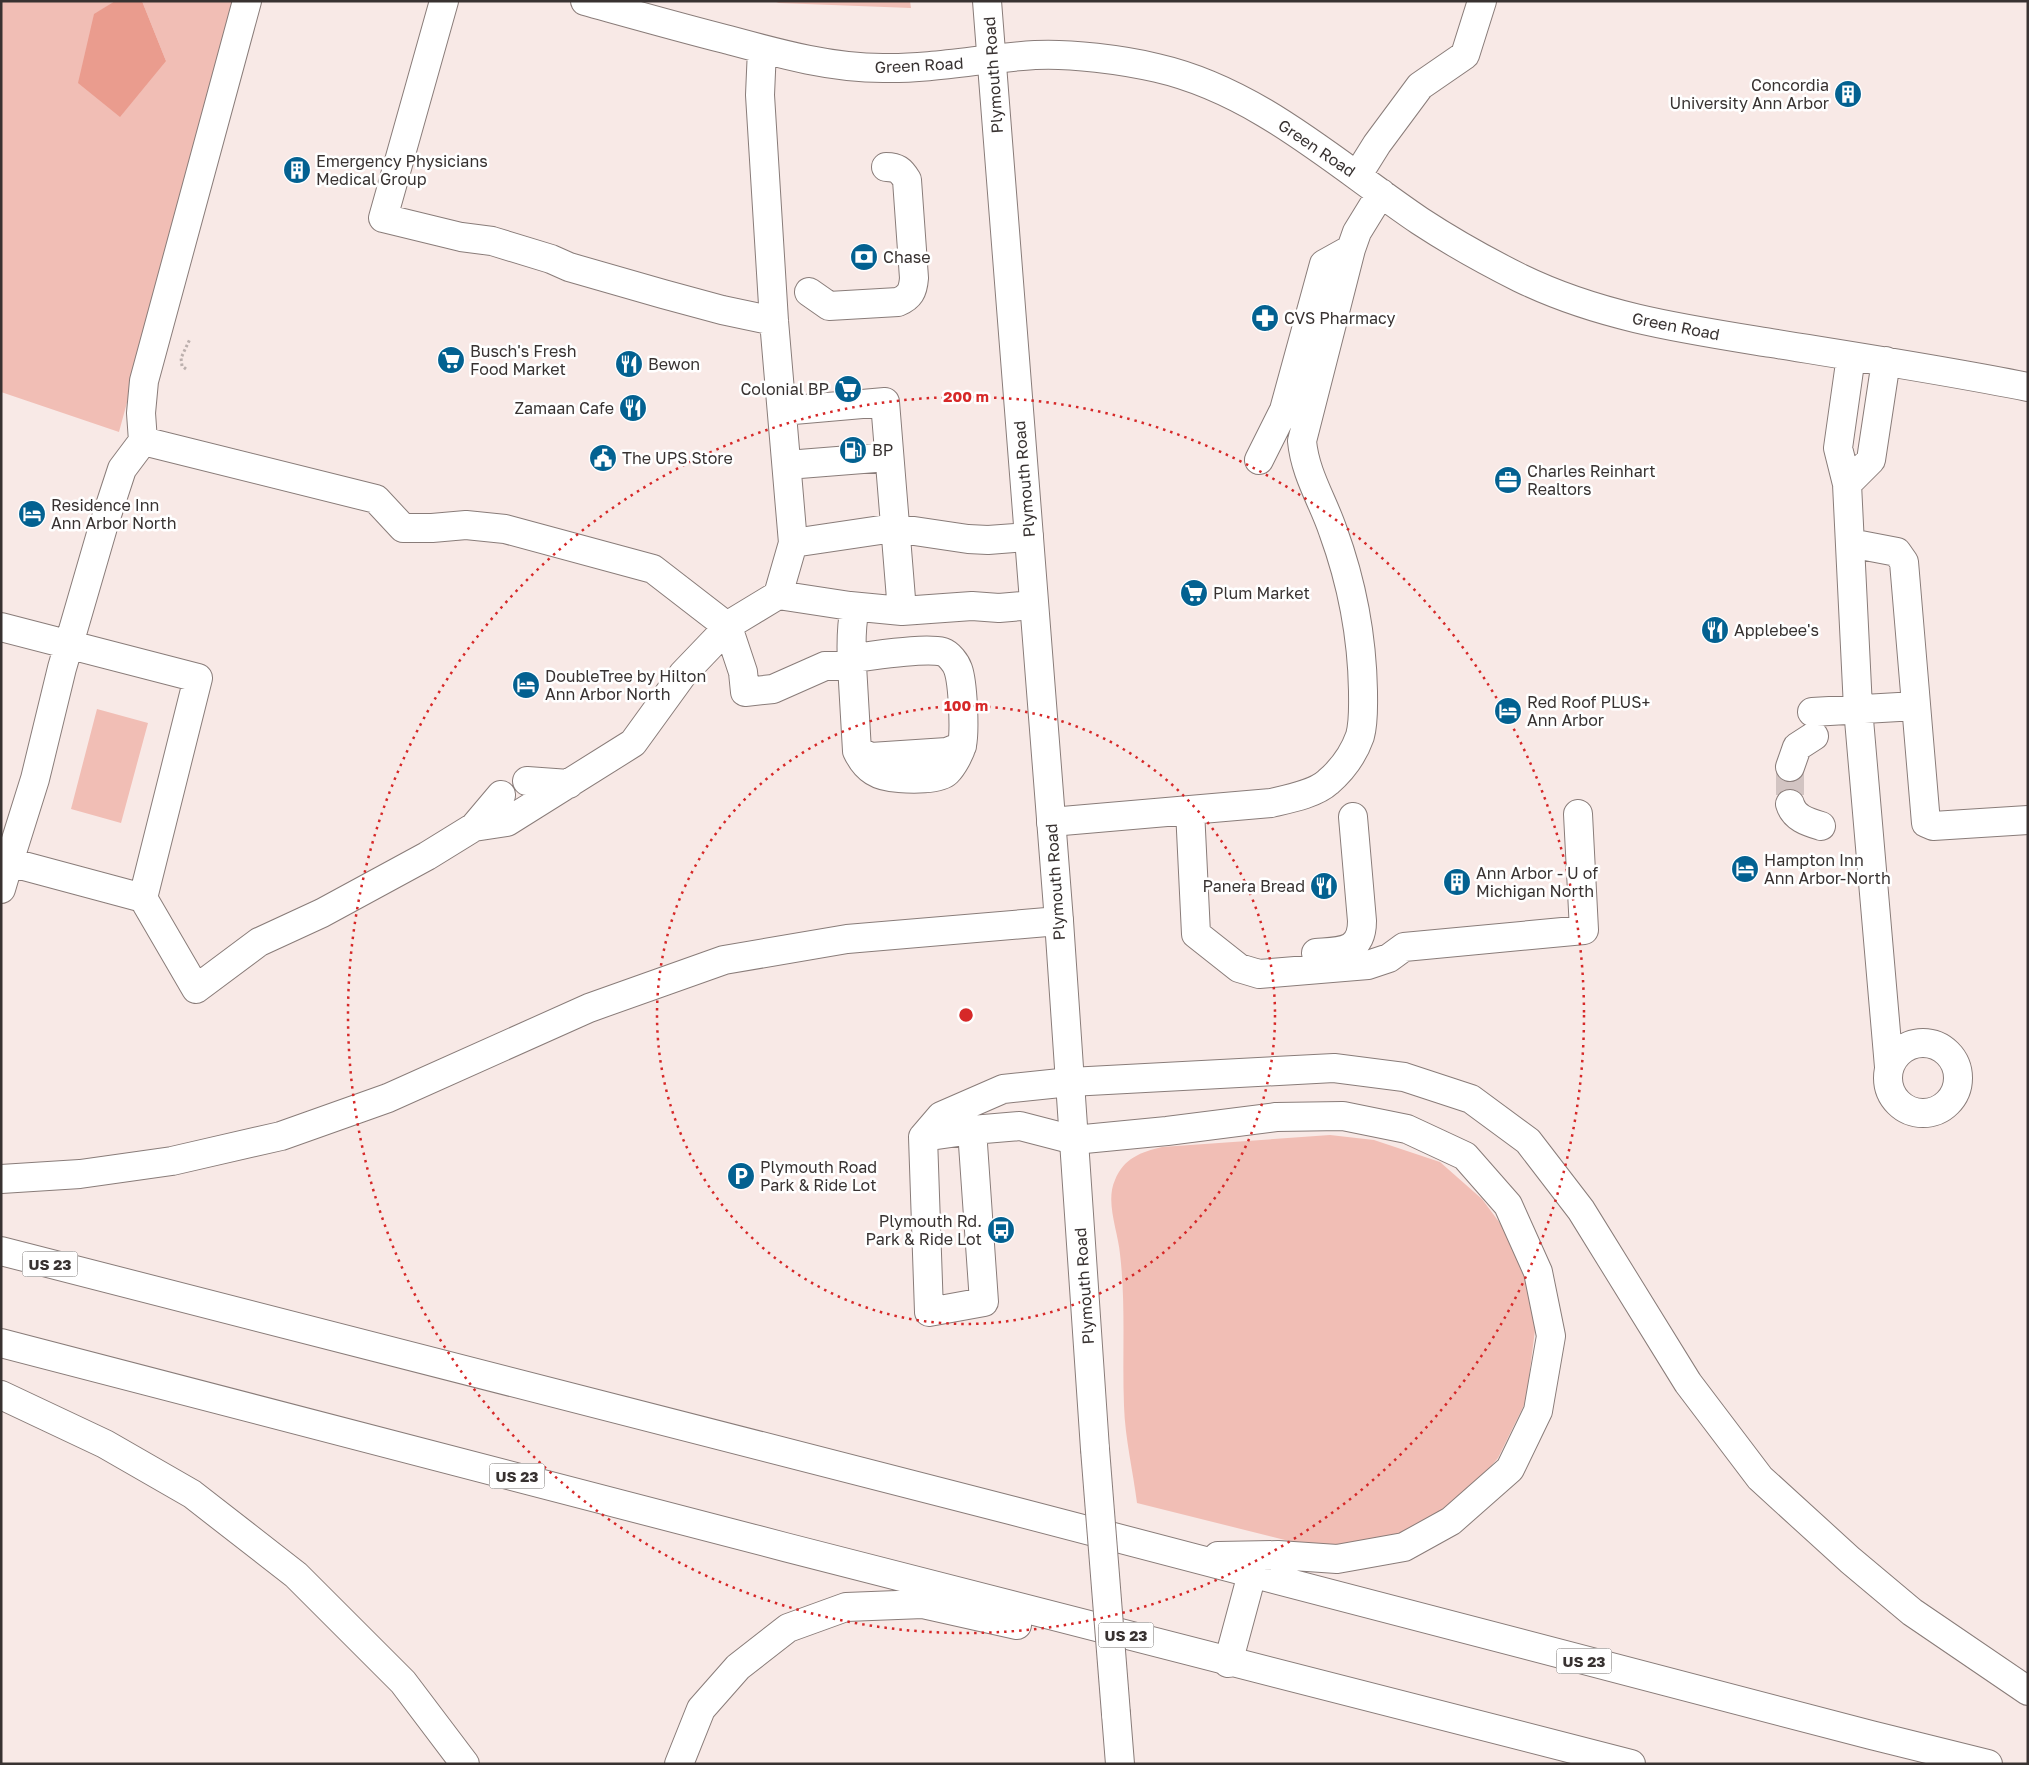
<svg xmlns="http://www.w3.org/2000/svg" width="2029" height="1765" font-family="'Golos Text',sans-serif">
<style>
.green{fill:#f1beb5}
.forest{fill:#ea9c8e}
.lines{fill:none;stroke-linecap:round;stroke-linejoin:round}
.minor-tunnel{stroke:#d2c4c2;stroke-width:28;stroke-dasharray:28 14;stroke-linecap:butt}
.minor-casing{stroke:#897c79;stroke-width:30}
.major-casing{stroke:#897c79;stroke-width:30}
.highway-casing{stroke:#897c79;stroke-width:30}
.path{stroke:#bbafad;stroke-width:3;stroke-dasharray:2.5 2.5;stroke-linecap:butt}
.minor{stroke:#fff;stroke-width:28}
.major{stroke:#fff;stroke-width:28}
.highway{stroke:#fff;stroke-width:28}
.major-bridge-casing{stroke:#897c79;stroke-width:30;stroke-linecap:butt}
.major-bridge{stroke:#fff;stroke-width:28}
.ring{fill:none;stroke:#d62828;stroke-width:2.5;stroke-dasharray:2.5 5}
.labels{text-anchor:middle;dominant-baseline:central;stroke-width:5;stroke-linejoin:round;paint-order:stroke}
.shield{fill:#fff;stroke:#74706f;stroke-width:1}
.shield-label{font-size:15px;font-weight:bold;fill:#383231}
.street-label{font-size:16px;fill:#383231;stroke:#fff}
.poi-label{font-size:16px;fill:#383231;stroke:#fff;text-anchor:start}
.centre{fill:#d62828;stroke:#fff;stroke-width:2.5}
.ring-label{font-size:15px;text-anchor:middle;font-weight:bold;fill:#d62828;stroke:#fff;stroke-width:5;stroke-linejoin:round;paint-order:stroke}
</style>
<rect width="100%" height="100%" fill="#f8e9e6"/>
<path class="green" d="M1 1H115L94 15 166 61 142 1H236L119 432 1 392Z
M773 1H910L911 8 779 3Z
M97 709 148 723 121 823 71 809Z
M1330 1135 1374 1140 1440 1162 1482 1199 1522 1253 1535 1330 1526 1401 1498 1458 1463 1499 1412 1532 1325 1550 1137 1503C1133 1471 1125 1438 1124 1406 1122 1355 1126 1305 1120 1254 1118 1231 1105 1202 1115 1180 1124 1158 1141 1152 1162 1147Z"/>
<path class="forest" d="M115 1H142L166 61 120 117 78 83 94 14Z"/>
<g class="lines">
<path class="minor-tunnel" d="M1790 767V804"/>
<g class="minor-casing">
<path id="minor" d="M247 1 144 381 141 413 143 441 122 469 103 527 62 668 35 779 9 862 143 898 196 989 259 942 322 913 427 856 474 827 507 822 633 743 683 674 728 627 735 621 778 595 850 606 902 611 972 606 999 608 1034 605
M444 1 383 218 461 237 492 241 551 259 569 267 663 294 722 310 774 321
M585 1C632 14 678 27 725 39 777 53 829 68 883 68 934 69 984 58 1035 55 1069 53 1124 60 1157 68 1258 91 1337 165 1420 221 1452 242 1486 261 1520 278 1600 317 1684 329 1771 343 1857 357 1943 370 2028 387
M762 49 760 95 774 321 793 543
M1357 176 1377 144 1420 86 1465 55 1482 1
M809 292 829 306 898 302C910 297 913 291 914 278L907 180C901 170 897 167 886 167
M1851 356 1838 448 1847 484 1858 708 1889 1067
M782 411 885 402 902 611
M143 441 376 499 403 528H432L466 525 505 529 653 569 728 627 743 672 745 692 773 689 825 666 852 665
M1259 460 1284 410 1324 264 1351 249
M787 465 888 457
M1847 484 1871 460 1886 361
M1850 543 1897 552 1904 562 1926 823 1933 826 2028 820
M778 595 793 543 894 528 968 539 988 540 1029 537
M1 627 198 678 143 898
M851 658C873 656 924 647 943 652 949 654 956 663 958 669 963 683 965 731 962 745 960 753 953 766 947 772 939 780 910 779 899 778 878 777 866 770 857 751L852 665C851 645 851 626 855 607
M1812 712 1916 706
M857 751 871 757 947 752 962 746
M1790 767 1797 747 1814 736
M527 781 569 784
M1790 804C1794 818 1808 822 1821 826
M1190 810 1196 934 1239 968 1259 974 1368 965 1389 958 1404 947 1584 930 1578 814
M1051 822 1271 803C1288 799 1315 794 1328 782 1342 770 1354 753 1360 736 1364 721 1363 706 1363 691 1362 635 1352 583 1333 531 1323 501 1305 474 1302 441L1351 249 1357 232 1381 193
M474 827 501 795
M1 889 9 862
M1316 953C1340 951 1362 953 1362 921L1353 817
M1888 1078a35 35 0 1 1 70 0a35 35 0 1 1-70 0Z
M972 1130 984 1302 929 1312 923 1137 941 1116 1003 1089 1070 1082
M923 1137 972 1130 1020 1126 1074 1140
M1228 1663 1252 1574"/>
</g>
<g class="major-casing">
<path id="major" d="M987 1 1059 921 1095 1449
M1116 1714 1120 1764"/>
</g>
<g class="highway-casing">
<path id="highway" d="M1070 1082 1334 1068 1404 1077 1471 1099 1528 1141 1581 1210 1688 1383 1760 1478 1850 1560 1912 1612 2028 1691
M1074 1140 1167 1131 1276 1117 1343 1116 1407 1129 1465 1156 1508 1205 1538 1272 1551 1336 1538 1411 1510 1469 1451 1521 1404 1547 1337 1559 1278 1555 1218 1556
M1 1179 80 1174 172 1161 281 1136 388 1098 589 1008 724 960 847 939 1059 921
M1 1251 1014 1511 1871 1735 1988 1764
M1 1343C544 1484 1087 1627 1631 1764
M1 1395 105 1444 192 1494 296 1575 403 1682 465 1764
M679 1764 701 1709 738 1667 788 1628 846 1607 923 1604 1017 1625"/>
</g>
<path class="path" d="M186 369 182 366 181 358 190 339"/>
<use href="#minor" class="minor"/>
<use href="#major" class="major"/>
<use href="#highway" class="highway"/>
<g class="major-bridge-casing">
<path id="major-bridge" d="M1095 1449 1116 1714"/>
</g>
<use href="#major-bridge" class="major-bridge"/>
</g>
<g class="ring">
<circle cx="966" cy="1015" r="309"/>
<circle cx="966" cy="1015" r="618"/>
</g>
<defs>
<g id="building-disc" transform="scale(1.4375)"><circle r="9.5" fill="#036191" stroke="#fff"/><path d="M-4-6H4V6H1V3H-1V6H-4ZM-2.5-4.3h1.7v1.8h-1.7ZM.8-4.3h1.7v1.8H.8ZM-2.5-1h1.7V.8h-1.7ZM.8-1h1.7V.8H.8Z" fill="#fff"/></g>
<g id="bank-disc" transform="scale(1.4375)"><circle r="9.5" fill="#036191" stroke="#fff"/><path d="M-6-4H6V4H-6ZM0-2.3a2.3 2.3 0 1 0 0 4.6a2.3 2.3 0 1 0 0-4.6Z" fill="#fff"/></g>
<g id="pharmacy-disc" transform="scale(1.4375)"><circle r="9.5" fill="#036191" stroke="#fff"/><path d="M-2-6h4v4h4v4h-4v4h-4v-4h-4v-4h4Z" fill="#fff"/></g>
<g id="supermarket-disc" transform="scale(1.4375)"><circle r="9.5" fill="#036191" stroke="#fff"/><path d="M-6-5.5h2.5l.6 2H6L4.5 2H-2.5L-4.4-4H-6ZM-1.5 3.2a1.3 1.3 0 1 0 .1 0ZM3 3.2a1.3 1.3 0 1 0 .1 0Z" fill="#fff"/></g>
<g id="restaurant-disc" transform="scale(1.4375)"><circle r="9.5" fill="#036191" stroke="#fff"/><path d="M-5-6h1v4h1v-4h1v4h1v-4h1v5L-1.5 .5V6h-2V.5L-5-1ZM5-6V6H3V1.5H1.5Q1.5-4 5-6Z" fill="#fff"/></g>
<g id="fuel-disc" transform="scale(1.4375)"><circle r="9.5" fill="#036191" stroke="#fff"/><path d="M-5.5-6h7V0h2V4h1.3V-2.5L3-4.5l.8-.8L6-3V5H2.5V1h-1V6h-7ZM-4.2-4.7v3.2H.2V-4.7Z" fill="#fff"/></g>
<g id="civic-disc" transform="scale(1.4375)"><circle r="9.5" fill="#036191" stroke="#fff"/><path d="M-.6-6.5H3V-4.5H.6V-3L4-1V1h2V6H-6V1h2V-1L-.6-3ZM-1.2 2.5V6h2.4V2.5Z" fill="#fff"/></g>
<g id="office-disc" transform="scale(1.4375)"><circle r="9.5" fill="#036191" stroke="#fff"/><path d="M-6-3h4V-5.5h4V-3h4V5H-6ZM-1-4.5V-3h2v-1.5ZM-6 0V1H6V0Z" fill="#fff"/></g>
<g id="hotel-disc" transform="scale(1.4375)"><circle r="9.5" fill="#036191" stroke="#fff"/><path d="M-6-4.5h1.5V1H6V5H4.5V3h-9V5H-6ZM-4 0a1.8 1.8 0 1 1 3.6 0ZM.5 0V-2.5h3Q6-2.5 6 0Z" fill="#fff"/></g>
<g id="parking-disc" transform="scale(1.4375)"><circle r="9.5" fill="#036191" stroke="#fff"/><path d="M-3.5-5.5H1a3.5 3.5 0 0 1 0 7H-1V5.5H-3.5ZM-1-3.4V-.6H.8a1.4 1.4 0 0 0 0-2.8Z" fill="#fff"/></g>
<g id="bus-disc" transform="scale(1.4375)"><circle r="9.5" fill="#036191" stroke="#fff"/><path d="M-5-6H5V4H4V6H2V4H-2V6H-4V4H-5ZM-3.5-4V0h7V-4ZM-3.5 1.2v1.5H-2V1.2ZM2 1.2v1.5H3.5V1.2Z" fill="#fff"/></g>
</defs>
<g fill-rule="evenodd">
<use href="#building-disc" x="1848" y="94"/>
<use href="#building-disc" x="297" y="170"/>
<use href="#bank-disc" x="864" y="257"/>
<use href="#pharmacy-disc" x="1265" y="318"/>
<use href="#supermarket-disc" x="451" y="360"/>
<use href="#restaurant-disc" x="629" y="364"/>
<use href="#supermarket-disc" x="848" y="389"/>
<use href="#restaurant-disc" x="633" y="408"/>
<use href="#fuel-disc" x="853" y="450"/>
<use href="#civic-disc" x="603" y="458"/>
<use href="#office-disc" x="1508" y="480"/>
<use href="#hotel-disc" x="32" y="514"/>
<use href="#supermarket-disc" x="1194" y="593"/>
<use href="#restaurant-disc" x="1715" y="630"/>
<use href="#hotel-disc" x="526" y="685"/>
<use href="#hotel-disc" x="1508" y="711"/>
<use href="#hotel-disc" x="1745" y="869"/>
<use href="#building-disc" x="1457" y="882"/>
<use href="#restaurant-disc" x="1324" y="886"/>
<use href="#parking-disc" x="741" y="1176"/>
<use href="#bus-disc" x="1001" y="1230"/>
</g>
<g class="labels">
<g class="shield">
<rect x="22.5" y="1251.5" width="55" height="25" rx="4"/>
<rect x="489.5" y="1463.5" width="55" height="25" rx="4"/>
<rect x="1098.5" y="1622.5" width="55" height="25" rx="4"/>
<rect x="1556.5" y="1648.5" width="55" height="25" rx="4"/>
</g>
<g class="shield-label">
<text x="50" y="1264">US 23</text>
<text x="517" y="1476">US 23</text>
<text x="1126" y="1635">US 23</text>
<text x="1584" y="1661">US 23</text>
</g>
<g class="street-label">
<text transform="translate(919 65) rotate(-3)">Green Road</text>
<text transform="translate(993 75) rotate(-94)">Plymouth Road</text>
<text transform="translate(1317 148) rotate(34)">Green Road</text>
<text transform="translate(1676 326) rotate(11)">Green Road</text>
<text transform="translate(1024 479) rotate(-95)">Plymouth Road</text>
<text transform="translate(1055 882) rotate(-94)">Plymouth Road</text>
<text transform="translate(1084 1286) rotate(-94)">Plymouth Road</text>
</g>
<g class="poi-label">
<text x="1829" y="85" text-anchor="end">Concordia<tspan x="1829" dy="18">University Ann Arbor</tspan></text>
<text x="316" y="161">Emergency Physicians<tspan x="316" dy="18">Medical Group</tspan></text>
<text x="883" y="257">Chase</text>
<text x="1284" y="318">CVS Pharmacy</text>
<text x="470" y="351">Busch's Fresh<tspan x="470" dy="18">Food Market</tspan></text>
<text x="648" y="364">Bewon</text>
<text x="829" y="389" text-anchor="end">Colonial BP</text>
<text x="614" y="408" text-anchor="end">Zamaan Cafe</text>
<text x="872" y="450">BP</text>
<text x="622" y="458">The UPS Store</text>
<text x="1527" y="471">Charles Reinhart<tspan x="1527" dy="18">Realtors</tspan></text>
<text x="51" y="505">Residence Inn<tspan x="51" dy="18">Ann Arbor North</tspan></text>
<text x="1213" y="593">Plum Market</text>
<text x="1734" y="630">Applebee's</text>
<text x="545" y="676">DoubleTree by Hilton<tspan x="545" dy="18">Ann Arbor North</tspan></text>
<text x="1527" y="702">Red Roof PLUS+<tspan x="1527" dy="18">Ann Arbor</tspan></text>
<text x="1764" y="860">Hampton Inn<tspan x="1764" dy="18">Ann Arbor-North</tspan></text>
<text x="1476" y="873">Ann Arbor - U of<tspan x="1476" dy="18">Michigan North</tspan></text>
<text x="1305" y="886" text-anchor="end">Panera Bread</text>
<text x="760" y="1167">Plymouth Road<tspan x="760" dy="18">Park &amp; Ride Lot</tspan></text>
<text x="982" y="1221" text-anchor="end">Plymouth Rd.<tspan x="982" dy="18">Park &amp; Ride Lot</tspan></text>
</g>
</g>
<circle cx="966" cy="1015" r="8" class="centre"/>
<g class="ring-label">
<text x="966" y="402">200 m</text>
<text x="966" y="711">100 m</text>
</g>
<rect width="2029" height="1765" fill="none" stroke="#383231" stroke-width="5"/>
</svg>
